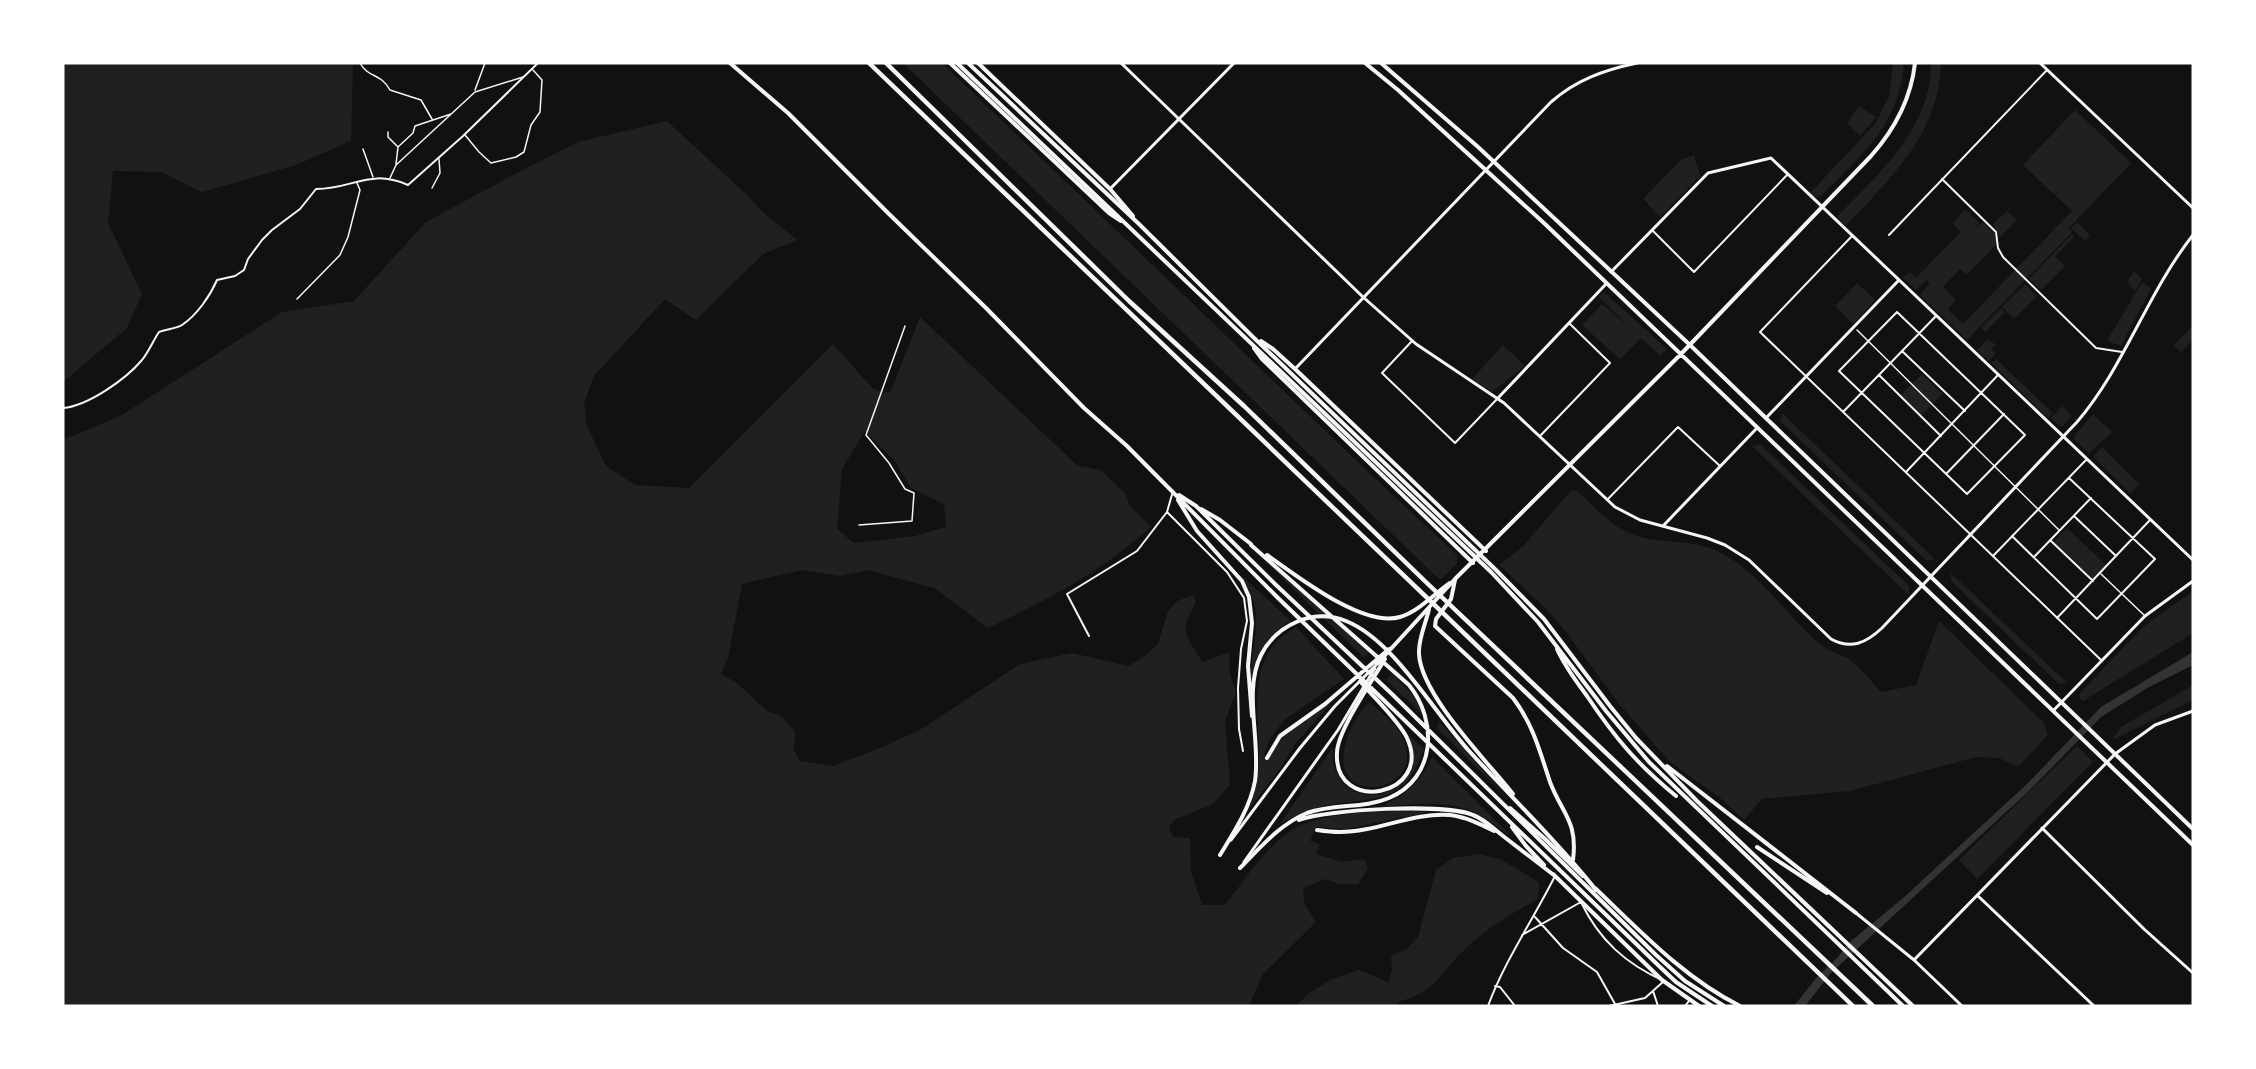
<svg xmlns="http://www.w3.org/2000/svg" width="2256" height="1069" font-family="Manrope,sans-serif">
<style>
.green{fill:#202020;fill-rule:evenodd}
.water{fill:#333}
.lines{fill:none;stroke-linecap:round;stroke-linejoin:round}
.service{stroke:#f5f5f5;stroke-width:1.5}
.pedestrian{stroke:#f5f5f5;stroke-width:1.5}
.minor{stroke:#f5f5f5;stroke-width:2}
.tertiary{stroke:#f5f5f5;stroke-width:3}
.secondary{stroke:#f5f5f5;stroke-width:3}
.primary{stroke:#f5f5f5;stroke-width:4}
.trunk{stroke:#f5f5f5;stroke-width:4}
.motorway{stroke:#f5f5f5;stroke-width:4.5}
</style>
<rect width="100%" height="100%" fill="#111"/>
<path class="green" d="M63 63H353L351 141 296 165 202 192 161 172 113 171 108 223 142 294 127 328 63 382Z
M903 63H942L1363 467 1457 555V563L1440 580Z
M1893 63H1904C1900 125 1861 155 1820 197H1813L1810 193 1875 124 1889 96Z
M1931 63H1941C1938 136 1892 176 1846 226L1837 217C1879 173 1931 129 1931 63Z
M1859 106 1876 117 1860 136 1847 124Z
M2075 110 2131 163 2069 228 2072 232 1967 340 1920 295 1930 283 1926 280 1916 290 1903 278 1909 272 1916 278 1961 232 1953 223 1965 209 1979 223 1976 228 1983 222 1995 234 1997 244 1967 275 1960 269 1943 287 1956 300 1948 309 1963 324 2072 211 2023 165Z
M667 121 746 194 763 212 797 240 763 254 696 320 665 299 594 376 584 403 587 426 606 466 635 485 689 488 833 344 873 389 890 393 920 317 1078 466 1101 470 1126 494 1129 505 1151 527C1101 572 1049 599 988 628L934 588 868 570 840 576 802 570 742 584 728 658 721 674 738 684 767 711 781 716 795 731 794 750 800 761 833 766 885 746 923 728 1020 664 1072 653 1129 666 1145 656 1158 644 1168 611 1177 601 1193 595 1196 603C1178 632 1187 635 1202 662L1230 652 1229 671 1236 692 1225 721 1230 785 1213 804 1176 819 1169 826 1173 837 1190 838 1191 871 1202 905H1225C1245 880 1265 847 1292 830 1324 810 1391 810 1428 812L1346 829 1316 827 1310 841 1320 844 1316 854 1341 862 1365 859 1368 869 1358 884H1339L1326 879 1303 888 1304 903 1316 922 1263 974 1249 1006H63V440L122 415 282 312 354 301 426 222 519 172 578 142ZM865 431 894 460 911 488 944 504 946 527 915 536 854 543 837 529 842 469Z
M1694 155 1700 176 1660 217 1643 199 1681 160Z
M2007 211 2017 220 2000 237 1993 224Z
M2077 222 2090 235 2085 241 2071 228Z
M2072 234 2074 237 2055 257 2065 266 2041 290 2029 279Z
M2134 271 2142 279 2135 291 2127 282Z
M2142 282 2151 288 2121 346 2107 341Z
M1857 283 1875 300 1853 324 1835 306Z
M2025 284 2037 296 2014 319 2002 307Z
M1604 292 1667 349 1660 356 1641 338 1620 359 1582 325 1602 304 1632 329 1599 297Z
M2001 308 2005 312 1985 332 1981 328Z
M2193 326V340L2181 352 2174 345Z
M1988 339 1996 345 1991 349 1996 353 1989 361 1977 350Z
M1503 345 1525 366 1492 392 1472 379Z
M1996 359 2053 413 2048 418 1991 363Z
M1922 374 1942 394 1922 415 1901 395Z
M2062 406 2072 416 2061 427 2051 418Z
M1782 413 1935 559 1927 561 1780 421Z
M2093 414 2112 432 2089 453 2073 438Z
M1760 444 1909 586V595L1752 446Z
M2102 447 2139 484 2131 494 2093 457Z
M1576 490C1592 505 1609 524 1629 533 1656 545 1688 538 1715 550 1755 567 1785 613 1817 642 1826 650 1834 652 1845 657 1856 662 1872 682 1881 692L1916 685 1939 621 2043 722 2048 735 2018 767 1999 758 1976 757 1850 791 1762 799 1744 820 1719 797 1670 762 1620 705 1560 624 1541 604 1499 565 1524 545 1571 491Z
M2067 528 2106 565 2093 579 2054 542Z
M1256 552 1369 652 1364 658Z
M1951 573 2067 683 2059 684 1951 581Z
M1241 575 1291 621C1268 634 1257 655 1251 680 1250 653 1262 622 1252 597 1249 590 1245 583 1241 575Z
M2193 591V633L2083 701 2079 698 2080 693 2143 627Z
M1296 627 1344 679 1284 720 1269 740 1264 755 1269 758 1282 736 1334 700 1296 743 1279 770 1250 808C1253 797 1257 784 1258 772 1263 720 1239 659 1296 627Z
M1392 673 1413 695 1424 716 1386 680Z
M2193 685V700L2112 740 2121 727Z
M1370 702C1379 711 1392 720 1399 731 1437 791 1329 813 1345 746 1349 729 1358 713 1370 702Z
M1439 721 1508 799 1437 728Z
M1408 734 1424 749C1405 805 1376 797 1328 805 1310 808 1296 816 1280 824L1333 747C1333 753 1332 760 1334 766 1350 819 1433 794 1408 734Z
M2077 746 2093 762 1977 879 1959 860Z
M1432 757 1512 837C1500 828 1486 818 1473 812 1445 799 1409 805 1380 807 1407 795 1419 783 1432 757Z
M1479 854 1500 859 1539 882 1538 899C1511 913 1484 930 1462 952 1437 977 1435 992 1398 1002L1397 1006H1296L1309 993 1332 979 1359 970 1388 982 1392 970 1391 956 1407 949 1418 937 1436 870 1453 858Z"/>
<path class="water" d="M2193 652V665L2149 687 2101 717 2029 791 1831 973 1805 1006H1794L1817 977 1837 958 1851 941 1902 899 2028 783 2101 707Z"/>
<g class="lines">
<path class="service" d="M360 63C368 78 381 73 390 90L421 100 432 119
M475 90 485 63
M388 132V137L398 147 396 164
M465 135 479 152 491 163 516 157 524 152 531 125 540 112 542 80 533 70
M398 147 413 133 415 126 451 114
M363 149 373 177
M390 178 396 165 475 92 523 77
M432 188 440 173 439 159
M297 299 340 255 348 237 360 190 357 183
M859 525 912 521 914 493 905 489 889 463 866 435 905 326"/>
<path class="pedestrian" d="M1857 330 2059 530
M2101 574 2145 616"/>
<path class="minor" d="M1942 179 1996 232 1998 248 2003 257 2096 348 2122 352
M1652 230 1694 272 1788 174
M1889 235 2047 70
M1852 236 1760 332 2101 660
M1897 312 2025 435 1967 494 1839 371Z
M1412 341 1382 373 1455 443 1498 398
M1902 351 1965 411
M1879 375 1941 436
M63 408C88 406 126 379 142 360 149 351 153 341 159 332 166 329 176 329 182 325 197 315 210 296 217 280L235 276 244 270 248 259 262 240 272 230 300 209 316 189C354 189 369 168 408 185L463 136 538 63
M1843 412 1936 316
M1540 436 1610 363 1569 323
M1906 472 1998 375
M1946 474 2004 414
M1607 500 1678 427 1720 466
M1167 512 1227 572 1244 598 1247 621 1241 649 1238 688 1239 729 1243 751
M2074 516 2116 556
M2012 536 2097 619 2155 559 2069 478
M2050 540 2093 581
M1993 556 2086 460
M2034 557 2091 498
M2057 618 2150 520
M1089 636 1067 594 1137 551 1167 512 1173 491
M1535 917 1563 948 1597 972 1615 1004
M1522 935 1581 902C1599 940 1626 964 1664 981L1645 998 1609 1006
M1495 986 1500 987 1515 1006
M1653 991 1658 1006
M1488 1006C1505 960 1533 920 1555 876
M1685 1006 1689 1001"/>
<path class="tertiary" d="M1121 63 1363 297 1416 344 1504 403 1615 507 1640 520 1707 538 1725 545 1749 560 1831 639C1851 650 1866 643 1882 628L2077 422C2125 366 2147 293 2193 235
M1611 272 1708 173 1771 158 2193 560
M1498 398 1606 284
M1766 418 1899 280
M1663 526 1757 428
M2042 828 2144 929 2193 973
M1978 896 2094 1006
M1856 913 1914 960 1962 1006
M1914 960 2115 754 2155 725 2193 711"/>
<path class="secondary" d="M2040 63 2193 208
M1110 189 1234 63
M1295 369 1551 102C1576 80 1604 70 1637 63
M2053 711 2145 616 2193 581
M1231 840 1300 748 1335 706 1377 664
M1244 862 1338 730 1375 668"/>
<path class="primary" d="M730 63 788 113 889 214 986 308 1084 408 1127 446 1277 597 1659 966 1676 982 1712 1006
M950 63 1109 213 1121 221
M978 63 1110 189 1133 216
M1365 63 1398 90 1545 224 2193 845
M1381 63 1477 146 1690 345 2193 829
M1179 495 1196 506 1275 584 1393 695 1656 955 1685 981 1724 1006
M1178 500 1197 531 1242 581 1249 597 1252 623 1248 666 1252 716
M1201 509 1220 520 1251 544
M1267 555C1297 576 1363 628 1400 617 1419 611 1434 594 1450 583
M1455 580 1451 599 1436 619 1435 626 1513 698C1533 724 1540 752 1550 782 1562 814 1578 821 1573 860
M1429 609C1426 623 1418 639 1419 654 1421 695 1487 761 1513 794
M1377 664 1455 579 1681 354 1871 156C1895 129 1911 99 1915 63
M1360 681C1373 697 1399 721 1407 738 1434 796 1333 816 1337 752 1338 730 1372 681 1385 659
M1267 758 1280 736 1325 704 1389 649
M1510 808 1544 838 1583 876
M1299 820C1327 809 1446 803 1473 815 1484 819 1494 829 1503 836 1520 849 1538 863 1555 876
M1512 827 1526 846 1544 865
M1317 830C1324 831 1332 832 1340 832 1377 832 1413 812 1450 815 1466 817 1480 824 1494 831
M1220 855C1234 832 1250 808 1255 781 1261 741 1243 691 1261 655 1277 624 1314 608 1346 621 1394 640 1435 714 1470 752 1512 798 1557 841 1596 890
M1240 868C1260 848 1280 824 1307 813 1334 803 1363 809 1389 798 1436 778 1438 721 1409 685L1251 545
M1553 874 1662 980 1699 1006
M1595 888C1640 931 1684 978 1740 1006"/>
<path class="trunk" d="M957 63 1491 572 1538 622 1606 711 1649 762 1903 1006
M968 63 1139 224 1252 336 1495 569 1544 619 1610 706 1636 738 1697 801 1913 1006
M1261 341 1273 349 1295 369 1486 551
M1254 348 1262 359 1473 563
M1557 649C1565 667 1576 681 1587 696 1615 738 1637 764 1676 796
M1667 766 1856 913
M1757 847 1827 893"/>
<path class="motorway" d="M869 63 1853 1006
M886 63 1129 301 1244 406 1429 585 1873 1006"/>
</g>
<rect width="2256" height="1069" fill="none" stroke="#ffffff" stroke-width="129"/>
</svg>
